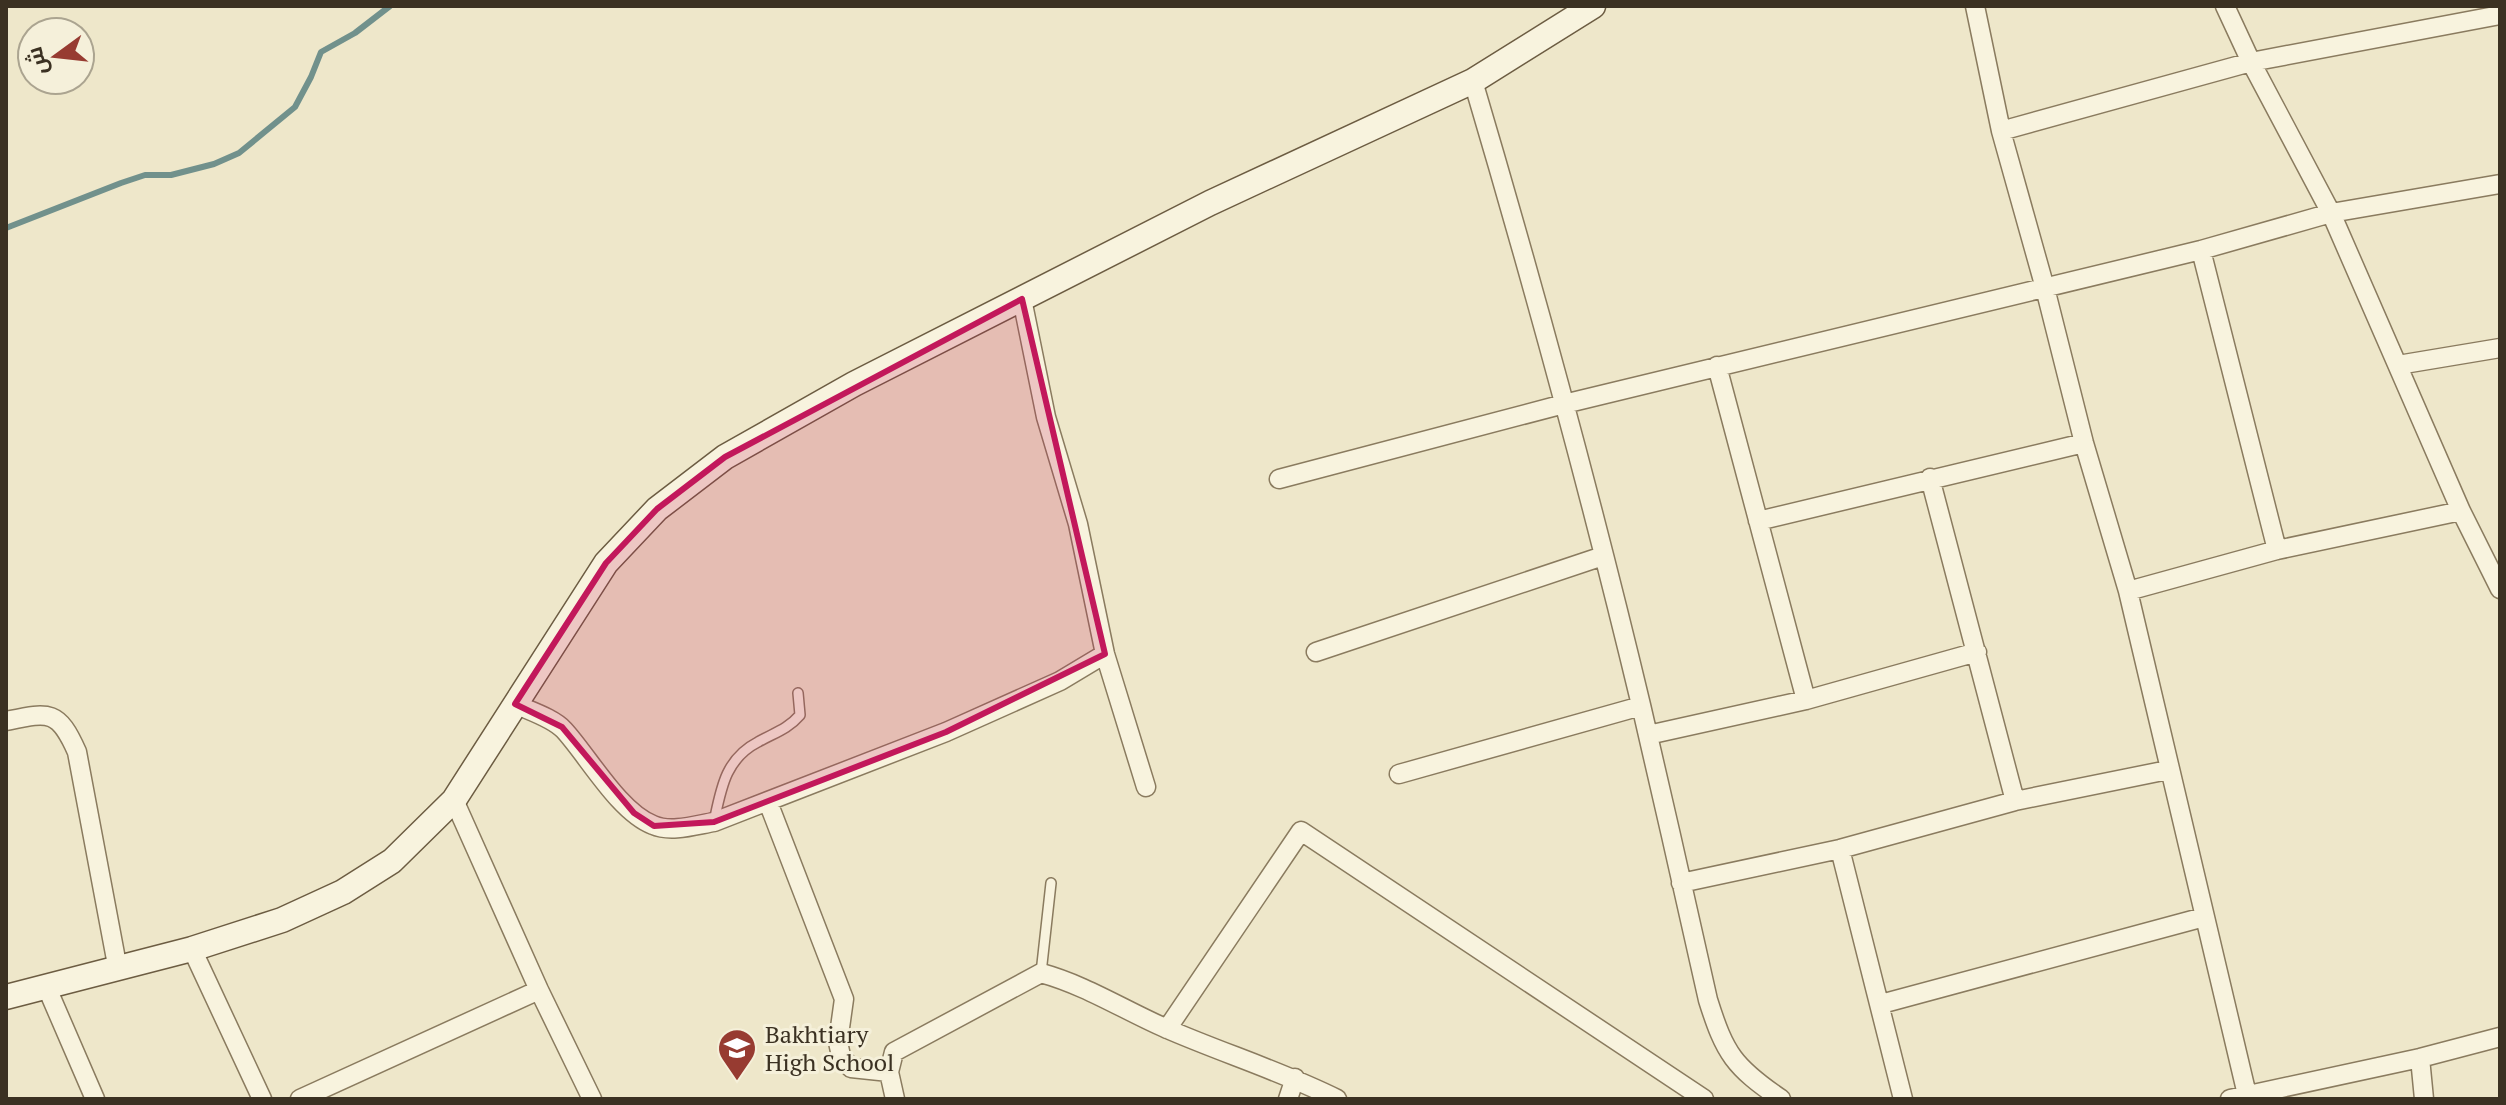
<svg xmlns="http://www.w3.org/2000/svg" width="2506" height="1105" font-family="'PT Serif',Cairo,serif">
<style>
.lines{fill:none;stroke-linecap:round;stroke-linejoin:round}
.stream{stroke:#71918c;stroke-width:6}
.lane-casing{stroke:#8a7b5f;stroke-width:12}
.street-casing{stroke:#8a7b5f;stroke-width:21}
.secondary-casing{stroke:#6c5c42;stroke-width:27}
.lane{stroke:#f8f3de;stroke-width:9}
.street{stroke:#f8f3de;stroke-width:18}
.secondary{stroke:#f8f3de;stroke-width:24}
.marked{fill:#c2185b;fill-opacity:0.2;stroke:#c2185b;stroke-width:6;stroke-linejoin:round}
.labels{text-anchor:middle;dominant-baseline:central;stroke-width:6;stroke-linejoin:round;paint-order:stroke}
.poi-label{font-size:24px;fill:#3b3122;stroke:#f5f0da;text-anchor:start}
</style>
<rect width="100%" height="100%" fill="#eee7ca"/>
<g class="lines">
<path class="stream" d="M6 228 121 183 145 175H171L214 164 239 153 295 107 311 77 321 52 355 33 390 6"/>
<g class="lane-casing">
<path id="lane" d="M714 822C721 789 725 759 758 742 774 733 788 729 800 715L798 693
M1041 973 1051 883"/>
</g>
<g class="street-casing">
<path id="street" d="M1975 6 2001 131 2045 288 2084 443 2128 591 2248 1099
M2225 6 2251 62 2331 213 2461 511 2500 589
M1473 81C1534 287 1591 496 1641 705 1664 803 1686 902 1708 1000 1725 1054 1734 1067 1781 1099
M2001 131 2251 62 2500 15
M2201 250 2277 550
M1022 299 1046 417 1078 524 1105 654 1146 787
M2398 365 2500 348
M1717 366 1806 700
M1930 478 2015 801
M1279 479 1564 404 2201 250 2331 213 2500 184
M1758 521 2084 443
M2128 591 2277 550 2461 511
M1316 652 1603 556
M515 704C530 711 553 718 564 730 588 756 619 812 653 825 671 833 696 825 714 822L946 732 1060 681 1105 654
M6 721C49 712 58 709 77 752L118 970
M1648 735 1806 700 1977 652
M1399 774 1641 706
M454 800 539 990 592 1099
M768 802 844 999 838 1042 841 1056 851 1068 889 1072
M1840 849 1903 1099
M1681 883 1840 849 2015 801 2168 770
M192 949 262 1099
M47 988 95 1099
M1881 1004 2204 917
M1167 1029 1301 831 1704 1099
M2420 1058 2424 1099
M300 1099 539 990
M895 1099 889 1072 894 1052 1041 973C1085 985 1124 1010 1165 1028 1222 1053 1281 1071 1337 1099
M1288 1099 1295 1078
M2230 1099 2420 1058 2500 1037"/>
</g>
<g class="secondary-casing">
<path id="secondary" d="M6 997 192 949 282 920 343 892 392 861 454 800 606 563 657 509 725 457 854 384 1210 203 1473 81 1593 6"/>
</g>
<use href="#lane" class="lane"/>
<use href="#street" class="street"/>
<use href="#secondary" class="secondary"/>
</g>
<path class="marked" d="M1022 299 1105 654 946 732 714 822 654 826 634 813 562 727 515 704 606 563 657 509 725 457Z"/>
<defs>
<g id="school-pin" transform="scale(2)"><path d="M0 17L-7.5 6A9.5 9.5 0 1 1 7.5 6Z" fill="#973b31" stroke="#f5f0da"/><path d="M0-5L7-2L0 1L-7-2ZM-4 1L0 2.5L4 1V4Q0 6-4 4Z" fill="#fff"/></g>
</defs>
<g fill-rule="evenodd">
<use href="#school-pin" x="737" y="1048"/>
</g>
<g class="labels">
<g class="poi-label">
<text x="765" y="1034">Bakhtiary<tspan x="765" dy="28">High School</tspan></text>
</g>
</g>
<rect width="2506" height="1105" fill="none" stroke="#3b3122" stroke-width="16"/>
<g transform="translate(56 56) rotate(255)"><circle r="38" fill="#f5f0da" stroke="#aba490" stroke-width="2"/>
<path d="M0-6L14 30L0 20L-14 30Z" fill="#973b31"/>
<text y="-12" font-size="22" font-weight="bold" text-anchor="middle" fill="#3b3122">ش</text>
</g>
</svg>
